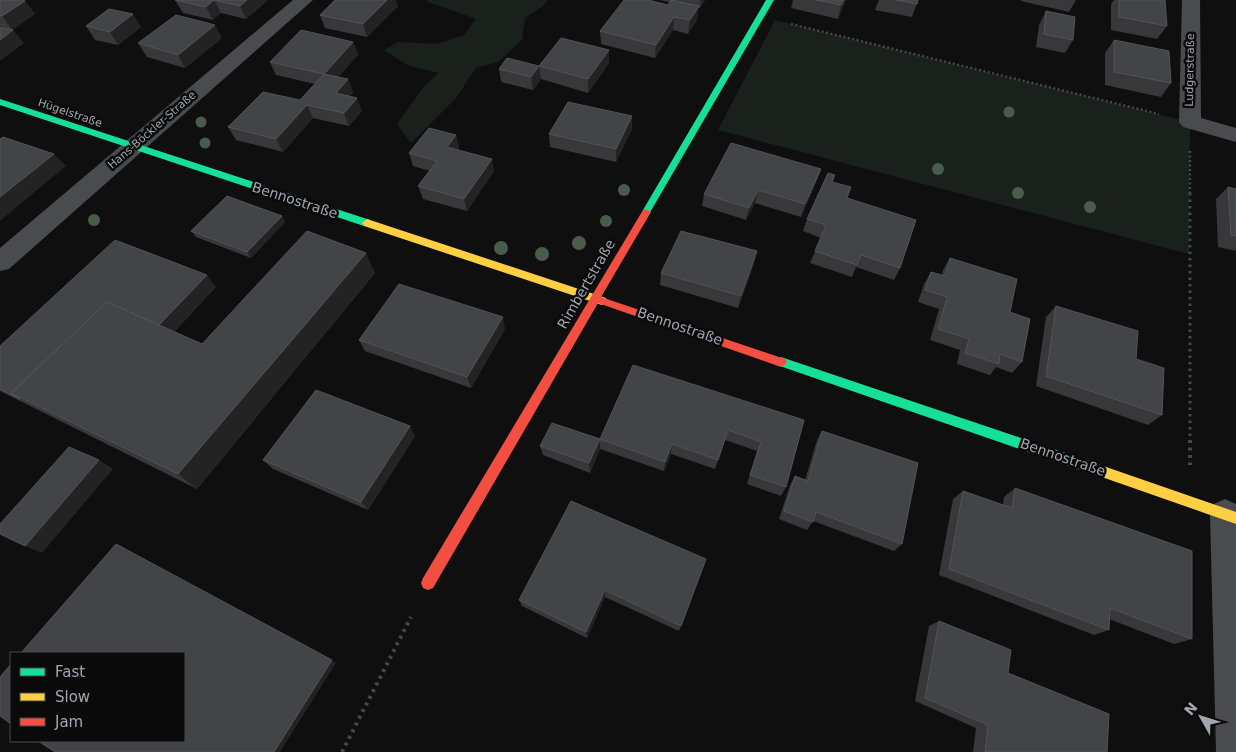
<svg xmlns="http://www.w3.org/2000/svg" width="1236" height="752" font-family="'DejaVu Sans',sans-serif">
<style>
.green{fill:#1a201b}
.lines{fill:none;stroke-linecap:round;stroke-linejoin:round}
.path-far2{stroke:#45474a;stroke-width:2.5;stroke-dasharray:2 2.5;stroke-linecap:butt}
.path-far1{stroke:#45474a;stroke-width:3;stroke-dasharray:2.5 4;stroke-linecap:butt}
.path{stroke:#45474a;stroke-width:4;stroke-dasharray:3 4.5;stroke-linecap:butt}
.street{fill:#4a4b4f;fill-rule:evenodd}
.fast{fill:#16e098;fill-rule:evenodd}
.slow{fill:#ffcf43;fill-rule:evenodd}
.jam{fill:#f24e42;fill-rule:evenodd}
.tree{fill:#495c4b}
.wall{fill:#38383b}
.shaded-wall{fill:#232324}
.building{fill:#434448;stroke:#525358}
.labels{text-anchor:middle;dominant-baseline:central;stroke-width:5;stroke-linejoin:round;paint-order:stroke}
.far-street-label{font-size:11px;fill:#a1a6b1;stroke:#0a0a0b}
.street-label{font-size:14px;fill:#a1a6b1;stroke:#0a0a0b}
</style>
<rect width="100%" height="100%" fill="#0f0f10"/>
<path class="green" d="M427 0H548L543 6 525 18 522 40 498 62 476 68 456 98 411 143 397 124 423 88 438 73 409 66 384 50 398 42 436 44 464 35 476 19 426 1Z
M775 20 1190 122 1189 254 718 130Z"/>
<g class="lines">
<path class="path-far2" d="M791 24 1159 114
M1190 151V195"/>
<path class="path-far1" d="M1190 193V441"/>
<path class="path" d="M1190 440V465
M342 752 411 617"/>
<path class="street" d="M293 0H313L9 269 0 271V248Z
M1182 0H1200L1201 118 1236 128V142L1183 127 1179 122Z
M1225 499 1236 504V752H1216L1210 514 1214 504Z"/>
<path class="fast" d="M766 0H774L649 214H643V210Z
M0 99 370 220 372 223 370 226H364L0 105Z
M781 357 1083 459 1087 461 1089 465 1087 469 1083 471 777 365 775 362 777 359Z"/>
<path class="slow" d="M367 219 606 298 607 301 602 305 364 226 362 223Z
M1083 459 1236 512V524L1079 469 1077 465 1079 461Z"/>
<path class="jam" d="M646 209 651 212 601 297 785 359 787 362 785 365 781 367 598 303 433 588 428 590 423 588 421 583 423 578 643 210Z"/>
</g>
<g class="tree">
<circle cx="1009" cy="112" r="5.5"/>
<circle cx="201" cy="122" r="5.5"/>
<circle cx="205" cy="143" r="5.5"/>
<circle cx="938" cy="169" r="6"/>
<circle cx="624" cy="190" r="6"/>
<circle cx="1018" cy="193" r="6"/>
<circle cx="1090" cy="207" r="6"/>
<circle cx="94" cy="220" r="6"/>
<circle cx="606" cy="221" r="6"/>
<circle cx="579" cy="243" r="7"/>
<circle cx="501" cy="248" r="7"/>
<circle cx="542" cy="254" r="7"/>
</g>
<path class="wall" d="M0 0 25 1 35 14 12 30 0 26Z
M175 0H268L246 19 221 13 213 20 183 13Z
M659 0H705L700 8H698L697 20 688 34 673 30 655 58 601 44 600 31 668 5 669 2Z
M793 0H846L838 19 791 8Z
M879 0H918L912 17 875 10Z
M1021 0H1076L1069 12 1021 1Z
M1114 0H1165L1167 26 1157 39 1111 30V4Z
M398 6 367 37 325 28 320 15Z
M1046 11 1073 40 1065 53 1036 47 1039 25Z
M86 26 141 27 118 45 95 40Z
M222 38 185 68 147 57 138 43Z
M1114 40 1171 83 1161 97 1105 85V53Z
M353 42 358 55 338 77 348 79 353 92 350 96 362 111 349 126 313 118 283 152 236 140 228 127 300 100 315 84 276 75 270 62Z
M609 63 588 93 541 79 539 66Z
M539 66 541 79 533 90 501 82 499 69Z
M632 116V129L616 162 550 147 549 134Z
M456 135 459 148 458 150 494 171 467 211 423 199 418 186 430 171 413 166 409 153Z
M821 169 816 182 801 217 755 203 746 220 702 206 704 194Z
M835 175 832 182 847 198 900 268 894 280 856 267 852 277 810 263 821 238 803 231 807 219Z
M1228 187 1236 189V251L1218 247 1216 199Z
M282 216 285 222 251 258 196 237 191 231Z
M950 258 1010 312 1022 362 1012 373 996 367 990 375 957 364 960 350 930 340 939 309 918 302 924 284 931 272 942 275 943 270Z
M754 264 738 308 660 285 661 273Z
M375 273 197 489 0 391V346L216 287 174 332 202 344Z
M1056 306 1136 359 1162 415 1148 425 1036 386 1046 317Z
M505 329 471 388 365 351 359 340Z
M804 420 786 487 781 496 747 484 757 451 725 440 715 469 671 454 664 471 600 449 590 473 543 455 540 446 600 439Z
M822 431 902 544 894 551 813 521 807 530 779 519 790 485 795 476 805 480 817 440Z
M415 436 368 510 273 469 263 460Z
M1015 488 1192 639 1174 644 1109 619V630L1094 635 939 575 953 499 963 491 1003 505 1004 497Z
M706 559 679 631 605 597 587 638 522 606 519 600Z
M939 621 1008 673 1107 752H973L976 728 915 701 929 626Z"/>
<path class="shaded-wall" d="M214 0 221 13 213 20 206 7Z
M247 0H268L246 19 240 6Z
M387 0H396L398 6 367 37 363 24Z
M701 0H705L700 8Z
M844 0H846L838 19 841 5Z
M25 1 35 14 12 30 2 16Z
M699 6 697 20 688 34 690 20Z
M133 14 141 27 118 45 110 32Z
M674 17 673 30 655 58 656 45Z
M215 25 222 38 185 68 178 55Z
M13 30 24 43 0 61V40Z
M353 42 358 55 329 87 324 74Z
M609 50V63L588 93V79Z
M539 66 541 79 533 90 531 77Z
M348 79 353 92 341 106 336 93Z
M357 98 362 111 349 126 344 113Z
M307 105 313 118 283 152 276 139Z
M632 116V129L616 162V149Z
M456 135 459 148 451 160 447 147Z
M54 154 66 166 0 221V197Z
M492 159 494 171 467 211 464 199Z
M821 169 816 182 801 217 805 204Z
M758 190 755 203 746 220 749 208Z
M282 216 285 222 251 258 247 252Z
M757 251 754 264 738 308 741 296Z
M366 253 375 273 197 489 178 474Z
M207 275 216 287 167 339 156 328Z
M503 317 505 329 471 388 467 377Z
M410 426 415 436 368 510 361 502Z
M600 439V449L590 473 589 463Z
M672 444 671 454 664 471 665 462Z
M99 460 113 469 42 553 25 546Z
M116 544 336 663 280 752H274Z
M605 590V597L587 638 586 632Z"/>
<path class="building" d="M0 0H22L25 1 2 16H0Z
M175 0H247L240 6 214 0 206 7Z
M335 0H387L363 24 320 15Z
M624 0H648L668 5 671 0 699 6 690 20 674 17 656 45 600 31Z
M816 0H844L841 5Z
M896 0H918L917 4Z
M1119 0H1165L1167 26 1119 17Z
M109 9 133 14 110 32 86 26Z
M1046 11 1075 17 1073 40 1044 34Z
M176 15 215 25 178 55 138 43Z
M0 27 13 30 0 40Z
M301 30 353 42 324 74 348 79 336 93 357 98 344 113 307 105 276 139 228 127 263 92 300 100 324 74 270 62Z
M561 38 609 50 588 79 539 66Z
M1114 40 1169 51 1171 83 1114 72Z
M507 58 539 66 531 77 499 69Z
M568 102 632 116 616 149 549 134Z
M429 128 456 135 447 147 492 159 464 199 418 186 437 161 409 153Z
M3 137 54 154 0 197V139Z
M731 143 821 169 805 204 758 190 749 208 704 194Z
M828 173 835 175 832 182 851 187 847 198 916 220 900 268 861 255 857 265 815 251 826 225 807 219Z
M1228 187 1236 189V236L1231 235Z
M227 196 282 216 247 252 191 231Z
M307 231 366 253 178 474 11 393 107 302 202 344Z
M681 231 757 251 741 296 661 273Z
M115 240 207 275 159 325 107 302 11 393 20 399 0 389V346Z
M950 258 1017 279 1010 312 1030 319 1022 362 1000 354 999 364 965 353 969 339 938 329 947 297 925 290 931 272 945 276Z
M399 284 503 317 467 377 359 340Z
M1056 306 1138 331 1136 359 1164 368 1162 415 1046 376Z
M633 365 804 420 786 487 750 475 761 442 728 430 718 460 672 444 665 462 600 439Z
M316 390 410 426 361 502 263 460Z
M552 423 600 439 589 463 540 446Z
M822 431 918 463 902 544 816 512 813 522 784 511 795 476 808 481Z
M69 447 99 460 25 546 0 534V524Z
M1015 488 1192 551V639L1110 608 1109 630 949 569 963 491 1012 508Z
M571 501 706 559 681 626 605 590 586 632 519 600Z
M116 544 332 660 274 752H55L38 741H184V653H21Z
M939 621 1011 650 1008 673 1109 714 1107 752H985L988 725 925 698Z
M11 664V724L0 716V677Z"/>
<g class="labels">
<g class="far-street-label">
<text transform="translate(1190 70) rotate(-89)">Ludgerstraße</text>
<text transform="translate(70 113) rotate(19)">Hügelstraße</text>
<text transform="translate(152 130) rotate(-41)">Hans-Böckler-Straße</text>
</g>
<g class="street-label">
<text transform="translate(295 200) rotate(18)">Bennostraße</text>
<text transform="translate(586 284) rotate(-60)">Rimbertstraße</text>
<text transform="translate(680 326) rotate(19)">Bennostraße</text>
<text transform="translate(1063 457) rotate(19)">Bennostraße</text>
</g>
</g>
<rect x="10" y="652" width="175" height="90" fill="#0a0a0b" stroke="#46484d"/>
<rect x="20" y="668" width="25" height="8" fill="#16e098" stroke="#46484d"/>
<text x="55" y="677" font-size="15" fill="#a1a6b1">Fast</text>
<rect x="20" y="693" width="25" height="8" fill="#ffcf43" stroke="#46484d"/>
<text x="55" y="702" font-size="15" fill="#a1a6b1">Slow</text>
<rect x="20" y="718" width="25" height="8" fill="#f24e42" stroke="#46484d"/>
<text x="55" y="727" font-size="15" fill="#a1a6b1">Jam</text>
<g transform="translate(1201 717) rotate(309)" stroke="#0a0a0b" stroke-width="4" paint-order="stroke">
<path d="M0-4L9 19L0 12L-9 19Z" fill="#a1a6b1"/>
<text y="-8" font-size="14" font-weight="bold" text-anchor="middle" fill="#a1a6b1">N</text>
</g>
</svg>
